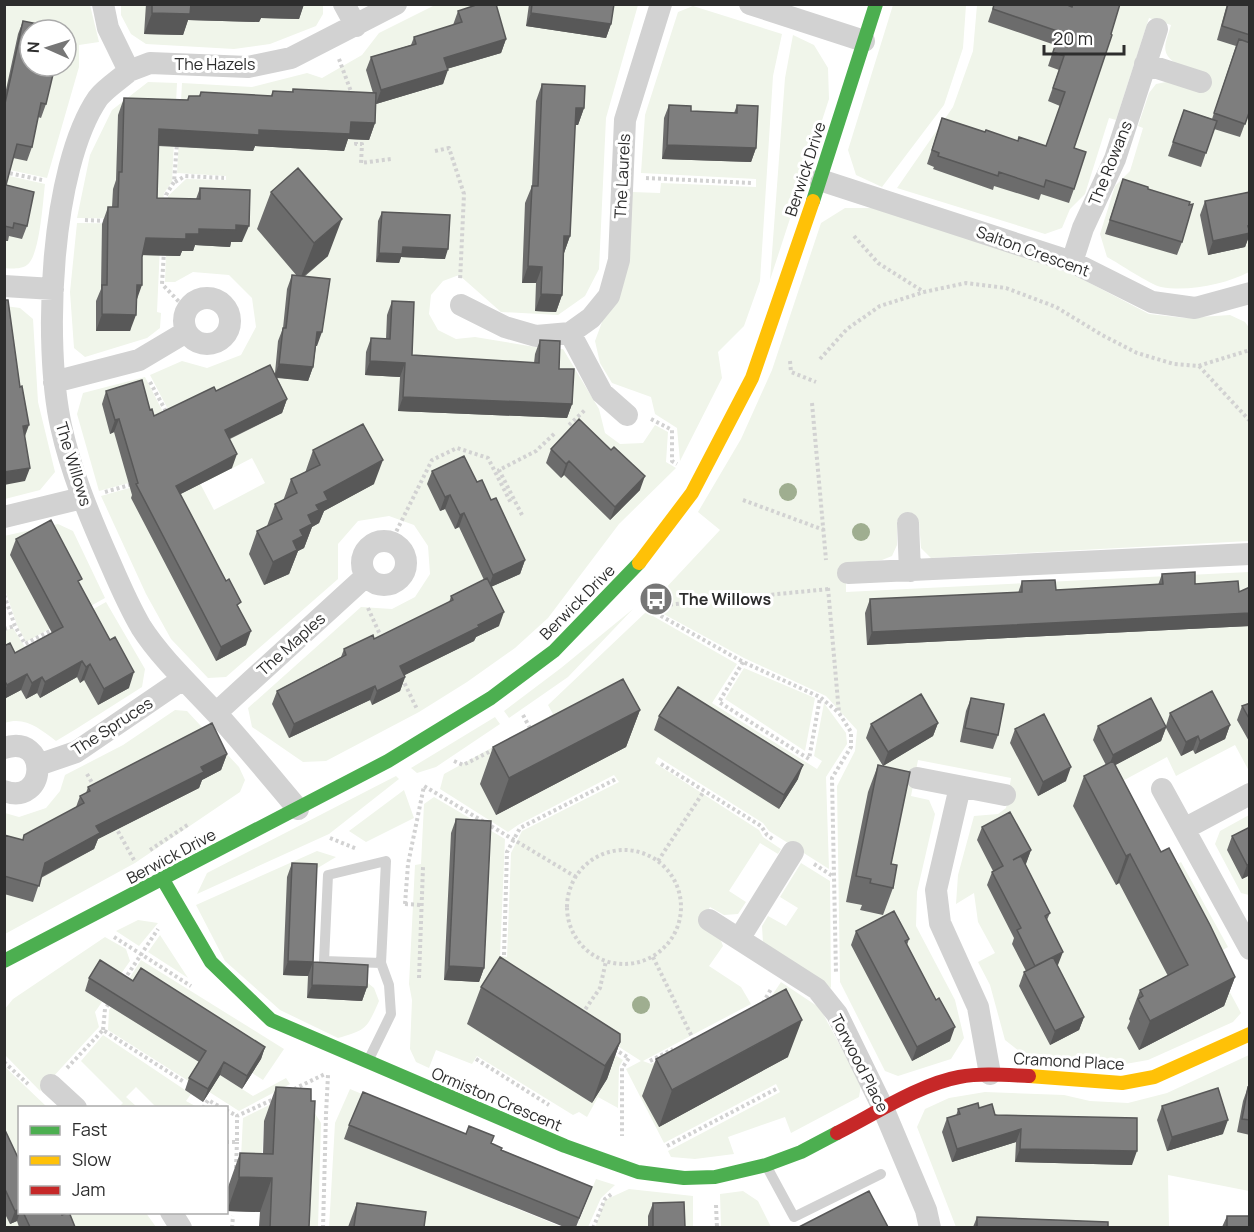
<svg xmlns="http://www.w3.org/2000/svg" width="1254" height="1232" font-family="Manrope,sans-serif">
<style>
.green{fill:#f0f5ea;fill-rule:evenodd}
.lines{fill:none;stroke-linecap:round;stroke-linejoin:round}
.path{stroke:#d2d2d2;stroke-width:4;stroke-dasharray:3 3;stroke-linecap:butt}
.lane{stroke:#d2d2d2;stroke-width:10}
.street{stroke:#d2d2d2;stroke-width:22}
.fast{stroke:#4caf50;stroke-width:14}
.slow{stroke:#ffc107;stroke-width:14}
.jam{stroke:#c62828;stroke-width:14}
.tree{fill:#9fae90}
.wall{fill:#6c6c6c}
.shaded-wall{fill:#585858}
.building{fill:#7e7e7e;stroke:#585858;stroke-width:1.5}
.labels{text-anchor:middle;dominant-baseline:central;stroke-width:6;stroke-linejoin:round;paint-order:stroke}
.street-label{font-size:16px;fill:#2d2d2d;stroke:#fff}
.poi-label{font-size:16px;font-weight:bold;fill:#2d2d2d;stroke:#fff;text-anchor:start}
</style>
<rect width="100%" height="100%" fill="#fff"/>
<path class="green" d="M5 5H90L99 42 79 45V67L47 178 5 169ZM30 30H66V66H30Z
M121 5H323V14L316 26 270 44 234 49 146 44 131 34 121 15Z
M435 5H638L606 118 599 269 585 296 558 315 501 312 459 275 443 281 431 295 429 314 438 330 456 339 475 337 535 347 563 349 599 409 605 433 620 444 643 443 655 425 668 432 666 462 676 468 619 524 548 618 515 648 467 682 419 712 326 761 303 762 252 727 248 708 361 607 392 609 415 597 430 574 428 546 414 525 389 516 358 521 338 544V579L226 677 208 678 171 639 146 594 101 496 193 470 214 510 265 483 252 458 206 482 150 375 182 361 207 368 241 355 256 327 252 298 229 275 193 272 175 282H165L168 196 186 179 226 180V176L177 173 182 83 252 87 307 73 322 78 362 55 379 33Z
M893 5H966L963 48 944 105 882 187 856 175 848 150Z
M977 5H1249V272C1226 284 1189 292 1161 287 1149 284 1120 264 1107 257L1100 234 1115 186 1130 171 1143 128 1138 126 1149 93 1156 84 1166 82 1174 62C1159 52 1167 40 1171 25L1149 18 1116 120 1109 118 1085 194 1070 209 1062 228 1045 234 897 188 953 107 973 51Z
M693 6 782 34 773 76 760 281 744 326 718 352 722 378 680 461 677 428 655 414 651 397 612 383 600 363 595 341 602 322 632 192 660 193 661 183 756 187V179L641 173 645 115 678 12Z
M793 35 814 45 828 68 829 99 770 280 785 78Z
M148 82 177 83 172 182 164 193 161 219 77 218 90 155 112 110Z
M5 175 45 184C43 200 40 256 27 265 22 269 11 269 5 268Z
M845 208H874L1067 271 1149 314 1185 318 1230 315 1245 322 1250 329 1249 541 931 558 921 548 919 521H897V545L892 556 882 560 846 563V592L1249 572V771L1235 745 1176 776 1167 757 1117 784 1163 872 1181 862 1228 947 1211 957 1241 1013 1233 1022 1148 1060 1114 1066 1024 1055 1005 1040 990 985 978 962 995 953 978 922 974 893 956 904 958 875 974 816 998 814 1006 808 1011 778 918 760 911 796 929 800 935 814 917 892 916 926 955 1000 964 1038 951 1059 898 1076 885 1071 840 982 837 786 855 751 857 730 826 696 744 658 649 606 720 530 698 512 741 439 772 370 821 223Z
M77 223 161 224 157 312 161 313 160 328 147 338 85 357 74 348 70 292Z
M5 306 20 308 33 319 38 402 55 472 40 490 5 499Z
M145 377 191 466 99 491 77 414 83 393Z
M58 524 73 531 105 598 26 642 17 625 5 590 4 536Z
M106 602 145 669 142 687 76 729 56 741C40 729 25 716 5 723L4 631 13 628 25 647Z
M633 609 568 677 509 718 504 711 561 668Z
M646 612 737 664 712 703 817 769 822 761 814 756 824 703 846 733 847 744 826 777 829 869 769 831 763 823 658 757 655 763 759 830 763 837 781 849 778 854 760 843 729 891 746 902 738 914 724 915 710 907 699 924 720 938 723 946 709 966 741 987 751 1004 643 1061 651 1064 765 1006 781 982 820 1008 861 1085 859 1097 791 1133 785 1117 728 1137 734 1154 695 1159 671 1157 668 1151 780 1092 776 1084 664 1143 626 1069 641 1061 521 984 517 992 623 1060 619 1067 618 1108 598 1097 587 1117 579 1112 573 1115 477 1056 472 1064 436 1050 429 1068 416 1062 410 1049 412 1000 409 984 415 865 421 864 424 804 434 797 505 839 500 956 507 957 511 853 522 831 619 782 614 775 518 825 508 832 440 789 444 774 553 714 548 705Z
M744 668 815 698 805 751 725 699Z
M175 710 187 711 239 767 245 780 240 792 135 863 5 934V813L19 817 46 808 60 791 65 775 123 745Z
M495 717 500 724 436 767 417 773 411 768Z
M396 776 399 779 329 834 197 894 207 873Z
M404 790 414 818 366 842 349 831Z
M1249 815V895L1241 893 1215 844 1220 831Z
M317 851 336 857 316 869 307 998 362 1001 363 979 374 988 379 1001C367 1028 367 1030 338 1038L280 1010 225 961 196 905Z
M801 863 830 881 831 988 763 943 762 926 768 916 786 926 798 908 780 897Z
M138 920 158 923 139 946 116 931Z
M160 935 188 978 148 952Z
M105 937 126 949 130 961 114 984 85 991 102 1002 95 1012 99 1027 40 1091 5 1055 4 1010 13 999Z
M141 960 284 1049 263 1080 252 1073 261 1059 202 1063 190 1082 108 1030 109 1010Z
M103 1035 191 1094 186 1101 197 1107H156L136 1087 126 1097 137 1107H119L123 1103 81 1061Z
M1249 1055V1191L1168 1175 1169 1227H956L917 1127 925 1109 949 1098 985 1092 1064 1095 1090 1101 1128 1103 1167 1093Z
M4 1066 47 1107 20 1108V1212L146 1213 156 1227H5Z
M214 1071 253 1096 286 1078 290 1084 239 1111 203 1088Z
M350 1089 362 1094 345 1139 430 1173 444 1140 450 1143 437 1176 564 1228H329L335 1123Z
M300 1090 321 1123 318 1227H294L264 1121 260 1198 239 1197 243 1118Z
M596 1179 615 1185 601 1198 588 1227 576 1228Z
M629 1189 693 1196V1227L595 1228 605 1200Z
M743 1191 758 1201 771 1227H721L720 1194Z"/>
<g class="lines">
<path class="path" d="M339 59 353 97
M356 136V144H362L361 163 391 159
M435 151 449 148 464 194 460 281
M4 172 42 180
M646 178 752 183
M175 182 185 176 224 178
M165 201 166 195 174 182 177 143
M85 220 107 221
M854 236 878 263 924 292
M164 251 162 284 186 309
M820 359 847 329 880 306 924 292 966 283 1006 288 1056 307 1102 335 1137 353 1174 364 1198 366 1250 350
M790 361 791 372 816 382
M1199 366 1250 421
M150 382 168 415
M812 403 826 560
M651 419 672 430V461L677 464
M569 425 586 409
M105 492 133 484
M743 500 824 530
M522 515 499 470 536 451 555 433
M391 542 432 460 457 448 488 458 511 503
M828 588 839 713 851 732V747L832 778 836 974
M4 595 15 626 25 644 54 629
M645 607 743 662 820 697 839 713
M646 607 829 589
M368 608 382 639
M4 629 15 626
M743 662 719 702 809 759 820 698
M402 678 417 709
M523 715 531 730
M454 761 463 765 495 749
M661 764 761 826 767 835 774 840
M87 774 95 788
M115 826 134 860
M330 838 357 849
M150 850 189 824
M567 907a57 57 0 1 1 114 0a57 57 0 1 1-114 0Z
M658 861 704 791
M814 864 834 877
M405 904 408 864 424 786 576 877
M405 904 422 905
M114 937 191 986
M504 955 507 852 520 828 616 779
M653 957 693 1039
M419 978 423 867
M124 980 158 929
M763 1003 771 989
M582 1014 600 988 606 961
M103 1030 105 1009 110 1002
M614 1049 629 1058 622 1068V1136
M476 1059 549 1105
M650 1061 673 1049
M4 1062 28 1084
M67 1068 103 1030 184 1082
M294 1089 325 1074
M203 1108 208 1100 222 1108
M226 1110 237 1116
M226 1142H237V1116L274 1099
M667 1146 778 1088
M236 1168 237 1142
M716 1205 717 1228
M232 1228 233 1216
M323 1228 326 1114 328 1075
M593 1228 605 1199 613 1193"/>
<path class="lane" d="M369 1059 391 1014 389 985 381 963 386 861 328 875 324 961 381 963
M768 1169 794 1217 881 1174"/>
<path class="street" d="M103 4 108 28 129 71 150 63 248 67 291 58 396 4
M344 4 356 26
M750 4 864 41
M1145 64 1201 82
M129 71C119 80 106 88 98 98 50 168 43 344 61 426 71 472 89 515 108 558 118 581 128 605 141 627 160 657 191 686 216 713 244 744 271 777 298 809
M820 180 1072 262 1152 302 1195 308 1250 293
M1072 262 1083 228 1115 159 1157 29
M4 286 53 289
M184 321a23 23 0 1 1 46 0a23 23 0 1 1-46 0Z
M461 305 505 327 536 336 570 333 591 318 609 296 619 260 625 120 661 4
M570 333 602 393 627 415
M54 382 139 360 186 332
M4 517 82 498
M908 523 910 571
M362 563a22 22 0 1 1 44 0a22 22 0 1 1-44 0Z
M848 573 1250 554
M216 713 366 576
M4 748C50 733 47 807 4 791
M38 765 76 752 183 679
M917 778 1005 795
M960 787 936 890 940 923 978 1007 990 1074
M1162 789 1250 949
M1184 829 1250 794
M709 920 817 989 837 1014 883 1108 926 1210 930 1228
M739 939 793 852
M51 1085 76 1108
M171 1212 181 1228"/>
<path class="fast" d="M813 201 876 4
M162 878 211 962 271 1020 565 1146 638 1172 684 1178 715 1177 766 1165 801 1152 837 1133
M4 961 388 761 491 698 554 651 639 563"/>
<path class="slow" d="M639 563 692 493 752 378 813 201
M1029 1076 1122 1083 1154 1077 1250 1034"/>
<path class="jam" d="M837 1133C873 1115 920 1084 959 1077 982 1073 1005 1075 1029 1076"/>
</g>
<g class="tree">
<circle cx="788" cy="492" r="9"/>
<circle cx="861" cy="532" r="9"/>
<circle cx="641" cy="1005" r="9"/>
</g>
<path class="wall" d="M146 4H304L299 19 261 18 259 22 188 20 183 35 144 34Z
M529 4H614L611 24 606 38 526 26Z
M994 4 1071 7 1072 4H1120L1074 148V189L1069 203 1041 194 1039 200 994 186 993 190 933 169 934 167 927 164 942 118 985 132 1018 141 1046 146 1060 106 1048 101 1059 70 1048 66 1055 45 988 22Z
M1227 4H1250V110L1240 137 1214 129 1201 167 1168 156 1184 110 1212 119 1236 46 1217 40Z
M458 11 506 39 501 53 447 69 443 84 376 104 375 100V123L369 140 348 139 344 151 255 146 253 151 158 146 157 198 196 199 200 188 242 242H231L230 247 195 245 193 251H182L180 256 142 255 137 299 130 331H96V301L101 289 102 224 108 207H112L113 189 116 180 118 115 124 98 187 100 189 96H199L201 92 271 96 273 91 292 92 293 89 373 93 366 70 371 57 411 45 414 37 453 25Z
M23 21 30 30 46 104 41 118 38 117 32 147 27 161 13 158 6 185 27 226 22 239 9 236 8 241H4V99L18 34Z
M542 84 584 108 578 125H575L570 236 564 253 562 295 556 312 535 311 536 283H522L525 203 532 186 536 101Z
M669 105 691 111 734 113 737 105 756 148 751 162 662 159 664 118Z
M1123 179 1148 189 1182 242 1177 255 1105 234Z
M271 192 328 256 304 277 317 346H316L313 367 308 381 277 378 287 399 282 413 230 439 232 468 180 494 239 608 246 645 216 661 131 498 132 495 114 432 110 434 102 404 106 391 150 410 154 416 216 391 275 373 278 341 283 328 287 289 292 275 297 276 257 229Z
M1205 201 1248 239 1245 247 1208 255 1200 215Z
M382 212 445 259 401 257 399 263 376 262 378 221Z
M392 301 412 355 534 363 535 354 540 340 559 369 572 404 567 418 398 411 400 377 365 375 366 352 371 338 386 339 387 315Z
M551 449 640 490 610 520 564 475 561 478 546 463Z
M313 450 374 484 324 511 319 523 312 527 304 548 298 551 289 574 264 585 249 554 257 531 267 526 275 504 283 501 291 479 305 473Z
M432 471 477 482 491 500 525 560 520 574 491 587 499 626 476 637 474 641 404 675 405 677 400 691 372 705 370 700 289 738 272 704 277 691 341 657 344 649 374 639 449 603 451 596 484 580 459 527 455 529 445 509 440 511 427 484Z
M16 539 80 585 129 688 98 705 84 680 80 683 77 677 40 698 37 693 26 699 21 690 4 699V646L15 653 52 633 10 555Z
M1162 574 1195 584 1239 592 1250 587V626L867 645 865 613 870 599 1018 593 1022 581 1056 590 1158 585Z
M971 698 998 735 993 749 960 742 966 711Z
M1250 703V743L1237 720 1242 706Z
M640 710 626 747 496 815 480 784 493 747Z
M1170 713 1230 725 1225 739 1195 754 1193 750 1181 756 1166 728 1161 741 1115 765 1161 852 1235 977 1224 1006 1139 1050 1127 1028 1130 1021 1129 1019 1140 990 1168 976 1119 883 1116 885 1073 806 1084 776 1106 765 1093 740 1098 726H1166Z
M659 716 798 779 779 809 654 730Z
M938 723 933 736 883 766 866 738 871 724Z
M1015 729 1066 781 1038 796 1010 743Z
M227 754 221 770 202 780 199 788 98 839 94 849 41 878 33 902 4 894V835L22 840 76 807 80 796 86 793 88 787Z
M878 765 891 864 893 888 883 915 860 910 862 905 846 902 868 792Z
M456 819 484 968 479 982 444 980 451 833Z
M982 827 1031 850 1025 865 1050 913 1047 920 1058 965 1057 966 1084 1017 1079 1030 1050 1045 1019 986 1024 972 1026 971 1012 944 1014 938 987 885 992 872 993 871 977 840Z
M1250 827V875L1242 879 1227 850 1232 836Z
M292 863 313 962 367 987 362 1001 307 998 308 976 283 975 287 877Z
M856 931 909 939 907 945 950 1041 912 1061 851 945Z
M89 978 133 981 265 1047 261 1059 242 1089 220 1075 203 1102 185 1090 189 1078 199 1062 85 991Z
M481 987 620 1042 607 1079 592 1103 467 1024Z
M788 1057 659 1127 642 1096 656 1059Z
M276 1087 309 1227H259L260 1212 227 1211 228 1187 240 1153 263 1154 264 1121Z
M1248 1087 1250 1088V1135L1237 1132 1243 1101Z
M1162 1106 1223 1134 1167 1151 1157 1120Z
M979 1108 1132 1165 1015 1162 1016 1142 952 1162 942 1132 947 1118 956 1116 958 1109Z
M349 1125 491 1143 501 1150 592 1187 576 1227H564L344 1139Z
M4 1128 20 1212H61L62 1215 75 1227H19L17 1221 10 1224 4 1212Z
M357 1203 424 1227H348Z
M653 1203 685 1227H648V1216Z
M1227 1216 1250 1227H1222Z
M977 1217 1108 1227H973Z"/>
<path class="shaded-wall" d="M189 4H304L299 19 261 18 259 22 188 20 183 35 144 34 152 13Z
M531 13 611 24 606 38 526 26Z
M506 39 501 53 439 71 444 58Z
M448 70 443 84 376 104 381 90Z
M576 108H584L578 125H570Z
M351 122 375 123 369 140 348 139 344 151 255 146 253 151 153 145 159 129 259 130Z
M667 145 756 148 751 162 662 159Z
M342 219 328 256 300 279 314 243Z
M236 225 249 226 242 242H231L230 247 195 245 193 251H182L180 256 140 255 146 238 186 234 199 229Z
M1250 226V238L1248 239 1245 247 1208 255 1213 241Z
M564 236H570L564 253H558Z
M403 247 448 249 445 259 401 257 399 263 376 262 379 253Z
M528 266 542 267 536 283H522Z
M137 285H142L136 302Z
M541 294 562 295 556 312 535 311Z
M102 314 136 315 130 331H96Z
M317 332H322L317 346 312 345Z
M370 361 405 363 400 377 365 375Z
M279 364 313 367 308 381 274 377Z
M403 397 572 404 567 418 398 411Z
M287 399 282 413 220 443 225 430Z
M119 419 114 432 110 434 115 420Z
M29 425 24 439 23 426Z
M237 454 232 468 171 499 176 486Z
M383 460 374 484 324 511 319 523 312 527 304 548 298 551 289 574 264 585 273 562 293 541 308 515 316 505 324 492Z
M569 461 564 475 561 478 566 464Z
M30 468 25 481 4 485V472Z
M645 476 640 490 610 520 615 507Z
M450 495 445 509 440 511 445 497Z
M464 513 459 527 455 529 460 515Z
M525 560 520 574 488 588 493 575Z
M504 612 499 626 476 637 474 641 395 680 400 666 478 625Z
M1250 613V626L867 645 872 632Z
M251 631 246 645 216 661 221 647Z
M82 661 77 677 40 698 45 682Z
M90 664 84 680 80 683 86 667Z
M134 672 129 688 98 705 104 689Z
M27 674 21 690 4 699V693L7 685Z
M42 677 37 693 26 699 32 683Z
M405 677 400 691 372 705 377 691Z
M375 686 370 700 289 738 294 724Z
M640 710 626 747 496 815 509 778Z
M938 723 933 736 883 766 888 752Z
M1230 725 1225 739 1195 754 1200 741Z
M1166 727 1161 741 1108 769 1113 755Z
M1198 736 1193 750 1181 756 1186 742Z
M227 754 221 770 202 780 199 788 98 839 94 849 39 878 45 863 96 826 201 767Z
M803 765 798 779 779 809 784 795Z
M1071 767 1066 781 1038 796 1043 782Z
M1031 850 1026 864 1008 874 1013 860Z
M1130 854 1119 883 1116 885 1126 856Z
M1250 864V875L1242 879 1247 865Z
M1063 952 1058 965 1030 980 1035 966Z
M288 961 313 962 308 976 283 975Z
M449 966 484 968 479 982 444 980Z
M1235 977 1224 1006 1139 1050 1150 1021Z
M312 985 367 987 362 1001 307 998Z
M1084 1017 1079 1030 1050 1045 1055 1031Z
M802 1020 788 1057 659 1127 672 1090Z
M955 1027 950 1041 912 1061 917 1047Z
M620 1042 607 1079 592 1103 605 1066Z
M265 1047 261 1059 242 1089 247 1076Z
M224 1062 220 1075 203 1102 208 1089Z
M1228 1120 1223 1134 1167 1151 1172 1137Z
M1021 1129 1016 1142 952 1162 957 1149Z
M1020 1149 1137 1151 1132 1165 1015 1162Z
M239 1177 272 1178 260 1212 227 1211Z
M20 1209V1212L17 1221 10 1224 15 1211Z"/>
<path class="building" d="M152 4H191L190 14 152 13Z
M479 4H496L506 39 444 58 448 70 381 90 371 57 416 44 414 37 462 22 458 11Z
M532 4H614L611 24 531 13Z
M994 4H1065L1072 7 1073 4H1120L1111 34 1112 35 1074 148 1086 152 1074 189 1046 180 1044 187 999 172 998 176 938 156 939 153 932 150 942 118 985 132 986 130 1018 141 1019 137 1046 146 1065 92 1053 88 1064 56 1053 52 1060 32 993 9Z
M1228 4H1250V35L1222 26Z
M23 21 48 26 47 30H30V66H55L46 104 41 103 32 147 17 144 6 185 34 192 27 226 14 223 13 228 4 226V108Z
M1239 39 1250 43V110L1245 124 1214 113Z
M542 84 585 86 584 108H576L570 236H564L562 295 541 294 542 267 528 266 532 186H538Z
M293 89 376 93 375 123 351 122 350 134 259 130V135L159 129 157 198 200 199V188L250 190 249 226 236 225V230L199 229V234H186V239L146 238 142 257V285H137L136 315 102 314V285H107L108 207H118L119 172H122L124 98 188 100 189 96H200L201 92 272 96 273 91 293 92Z
M669 105 691 106V111L737 113V105L758 106 756 148 667 145Z
M1184 110 1217 121 1206 153 1173 142Z
M298 168 342 219 314 243 271 192Z
M1123 179 1148 187V189L1190 202 1189 205 1193 204 1182 242 1110 220Z
M1250 192V226H1248L1250 233 1213 241 1205 201Z
M382 212 450 215 448 249 403 247 402 254 379 253Z
M292 275 330 279 322 332H317L313 367 279 364 283 328H286Z
M4 300H8L20 387 22 386 29 425 23 426 30 468 4 472Z
M392 301 414 302 412 355 539 363 540 340 560 341 559 369H574L572 404 403 397 405 363 370 361 371 338 390 339Z
M270 365 287 399 225 430 237 454 176 486 226 581 229 579 241 602 237 605 251 631 221 647 136 484 138 483 119 419 115 420 106 391 142 380 150 410 152 409 154 416 214 387 216 391Z
M579 419 611 450 614 447 645 476 615 507 569 461 566 464 551 449Z
M363 424 383 460 324 492 328 500 316 505 319 510 308 515 312 524 300 530 303 536 293 541 297 550 273 562 257 531 282 519 275 504 297 493 291 479 320 465 313 450Z
M464 456 477 482 482 480 491 500 496 498 525 560 493 575 464 513 460 515 450 495 445 497 432 471Z
M51 520 82 579 78 581 110 640 115 637 134 672 104 689 90 664 86 667 82 661 45 682 42 677 32 683 27 674 7 685 4 680V646L10 643 15 653 63 627 16 539Z
M1195 572V584L1238 581 1239 592 1250 587V613L872 632 870 599 1022 592V581L1055 580 1056 590 1163 584 1162 574Z
M487 578 504 612 478 625 479 627 400 666 405 677 377 691 375 686 294 724 277 691 346 655 344 649 373 635 374 639 453 600 451 596Z
M623 679 640 710 509 778 493 747Z
M678 687 803 765 784 795 659 716Z
M1212 691 1230 725 1200 741 1198 736 1186 742 1170 713Z
M921 694 938 723 888 752 871 724Z
M971 698 1004 704 998 735 965 728Z
M1151 698 1166 727 1113 755 1098 726Z
M1250 703V720L1242 706Z
M1044 714 1071 767 1043 782 1015 729Z
M212 723 227 754 201 767 204 772 96 826 100 833 45 863 39 886 4 876V835L23 840 24 835 84 803 80 796 90 791 88 787Z
M1113 761 1161 852 1169 848 1210 925 1235 977 1150 1021 1138 999 1143 996 1140 990 1188 965 1130 854 1126 856 1084 776Z
M878 765 910 772 891 864 897 865 893 888 870 883 871 879 856 876Z
M1010 812 1031 850 1013 860 1021 856 1050 913 1045 916 1063 952 1035 966 1017 930 1021 928 992 872 1003 866 982 827Z
M456 819 491 821 484 968 449 966Z
M1250 827V864L1247 865 1232 836Z
M292 863 317 864 313 962 288 961Z
M894 911 909 939 905 941 936 1000 939 998 955 1027 917 1047 856 931Z
M500 957 620 1034V1042L605 1066 481 987Z
M1053 957 1084 1017 1055 1031 1024 972Z
M100 960 133 981 141 968 265 1047 247 1076 224 1062 208 1089 189 1078 206 1051 89 978Z
M313 962 368 965 367 987 312 985Z
M786 989 802 1020 672 1090 656 1059Z
M276 1087 311 1089V1101H315L309 1227H270L272 1178 239 1177 240 1153 273 1154Z
M1248 1087 1250 1088V1120L1242 1119Z
M1218 1088 1228 1120 1172 1137 1162 1106Z
M363 1092 466 1134 469 1126 494 1136 491 1143 502 1148 501 1150 592 1187 579 1218 349 1125Z
M978 1103 979 1108 992 1104 995 1115 1137 1118V1151L1020 1149 1021 1129 957 1149 947 1118 960 1114 958 1109Z
M4 1128 20 1162V1209L15 1211 4 1187Z
M869 1191 888 1227H799Z
M684 1202 685 1227H653V1203Z
M357 1203 426 1212 424 1227H354Z
M23 1212H61L62 1215 69 1212 75 1227H30Z
M1227 1216H1250V1227H1227Z
M977 1217 1108 1222V1227H977Z"/>
<defs>
<g id="bus-disc" transform="scale(1.725)"><circle r="9.5" fill="#767676" stroke="#fff"/><path d="M-5-6H5V4H4V6H2V4H-2V6H-4V4H-5ZM-3.5-4V0h7V-4ZM-3.5 1.2v1.5H-2V1.2ZM2 1.2v1.5H3.5V1.2Z" fill="#fff"/></g>
</defs>
<g fill-rule="evenodd">
<use href="#bus-disc" x="656" y="599"/>
</g>
<g class="labels">
<g class="street-label">
<text x="215" y="64">The Hazels</text>
<text transform="translate(1110 163) rotate(-68)">The Rowans</text>
<text transform="translate(805 169) rotate(-72)">Berwick Drive</text>
<text transform="translate(622 176) rotate(-87)">The Laurels</text>
<text transform="translate(1033 251) rotate(20)">Salton Crescent</text>
<text transform="translate(74 464) rotate(73)">The Willows</text>
<text transform="translate(577 602) rotate(-45)">Berwick Drive</text>
<text transform="translate(291 644) rotate(-42)">The Maples</text>
<text transform="translate(112 726) rotate(-33)">The Spruces</text>
<text transform="translate(171 856) rotate(-28)">Berwick Drive</text>
<text transform="translate(1069 1061) rotate(3)">Cramond Place</text>
<text transform="translate(860 1063) rotate(63)">Torwood Place</text>
<text transform="translate(497 1099) rotate(23)">Ormiston Crescent</text>
</g>
<g class="poi-label">
<text x="679" y="599">The Willows</text>
</g>
</g>
<rect width="1254" height="1232" fill="none" stroke="#2d2d2d" stroke-width="12"/>
<rect x="18" y="1106" width="210" height="108" fill="#ffffff" stroke="#ababab" stroke-width="1.5"/>
<rect x="30" y="1126" width="30" height="9" fill="#4caf50" stroke="#ababab" stroke-width="1.5"/>
<text x="72" y="1136" font-size="18" fill="#2d2d2d">Fast</text>
<rect x="30" y="1156" width="30" height="9" fill="#ffc107" stroke="#ababab" stroke-width="1.5"/>
<text x="72" y="1166" font-size="18" fill="#2d2d2d">Slow</text>
<rect x="30" y="1186" width="30" height="9" fill="#c62828" stroke="#ababab" stroke-width="1.5"/>
<text x="72" y="1196" font-size="18" fill="#2d2d2d">Jam</text>
<g transform="translate(48 48) rotate(273)"><circle r="28" fill="#ffffff" stroke="#ababab" stroke-width="1.5"/>
<path d="M0-4.5L10 22L0 15L-10 22Z" fill="#767676"/>
<text y="-9" font-size="16" font-weight="bold" text-anchor="middle" fill="#2d2d2d">N</text>
</g>
<path d="M1044 45v9h80v-9" fill="none" stroke="#2d2d2d" stroke-width="3"/>
<text x="1053" y="45" font-size="18" fill="#2d2d2d" stroke="#ffffff" stroke-width="4.5" paint-order="stroke">20 m</text>
</svg>
